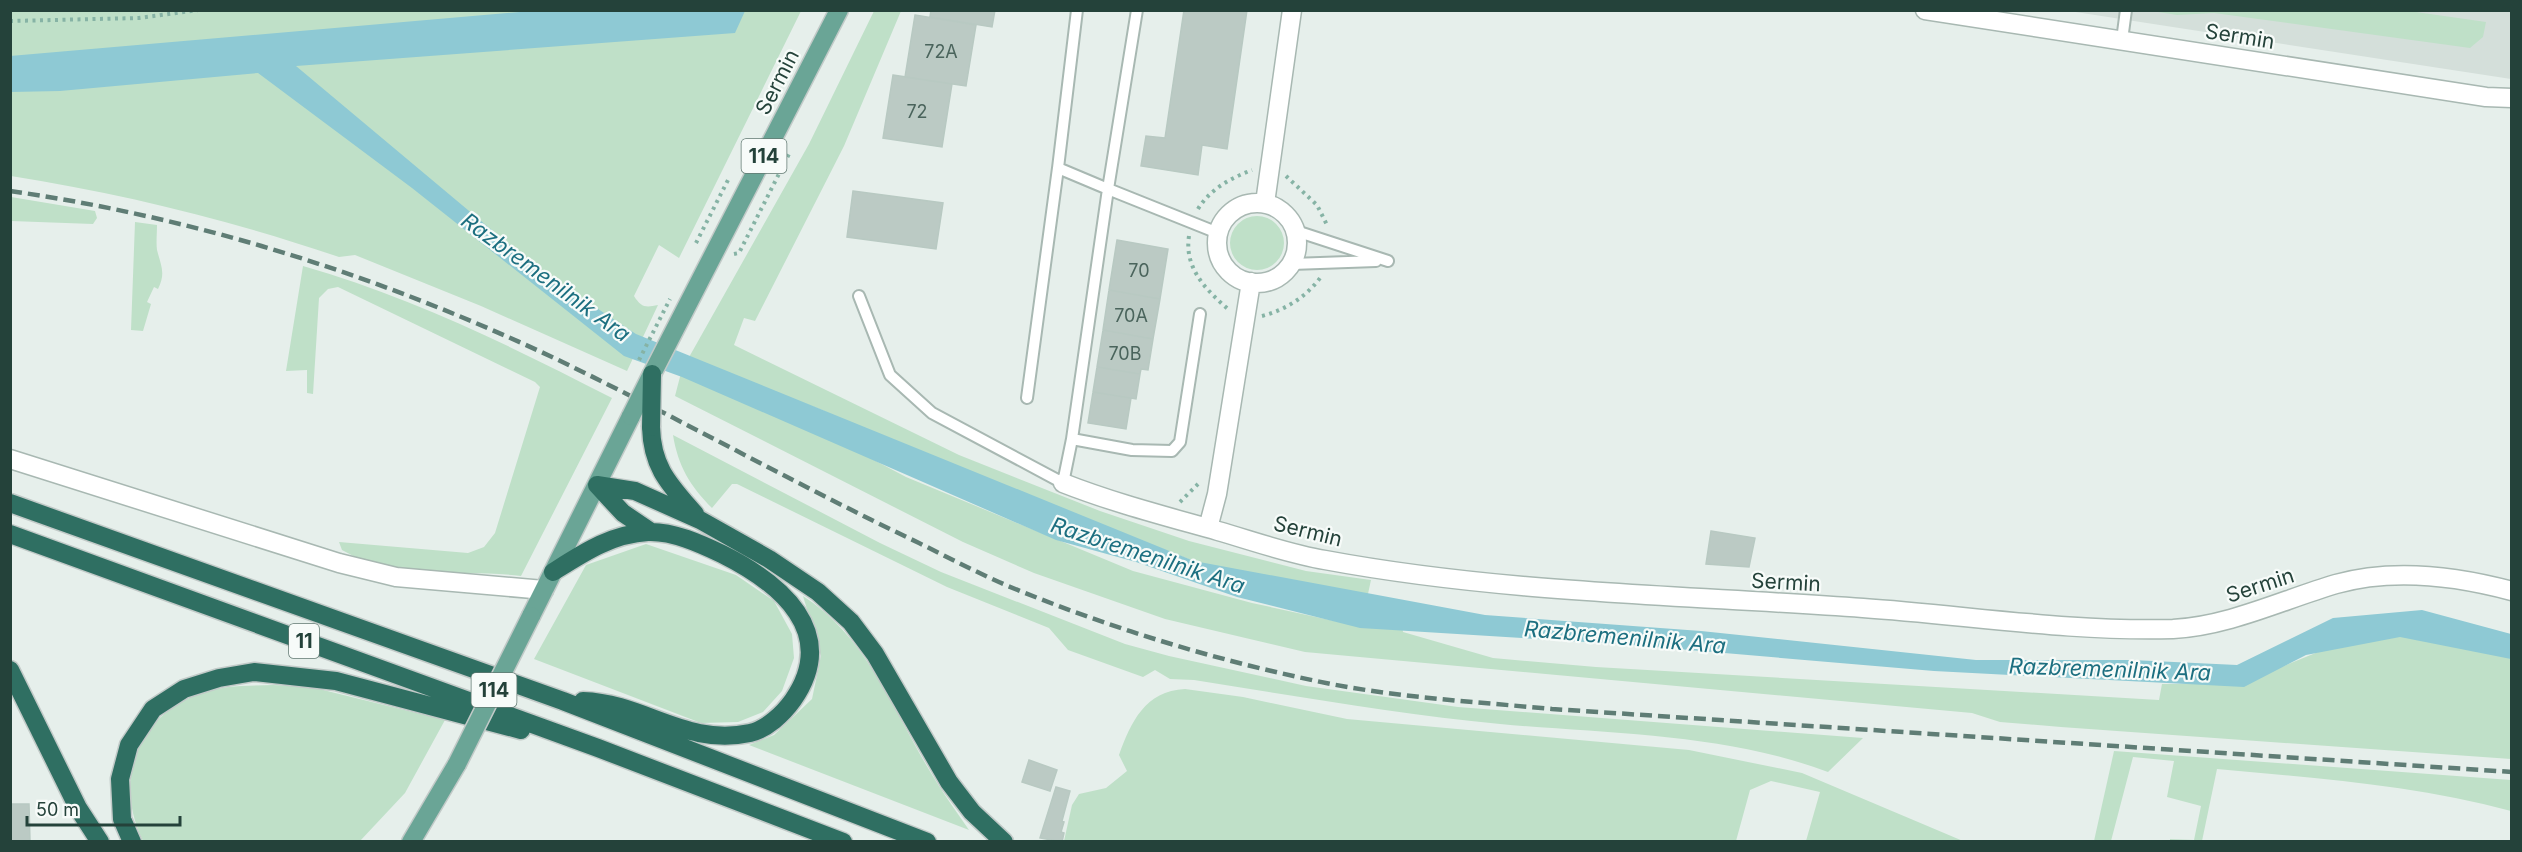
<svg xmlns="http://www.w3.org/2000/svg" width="2522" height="852" font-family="Inter,sans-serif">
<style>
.built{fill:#d4dfda}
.green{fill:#bfe0c8}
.water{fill:#8ec9d4}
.building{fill:#bbcac4;stroke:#b8c9c2;stroke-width:1.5}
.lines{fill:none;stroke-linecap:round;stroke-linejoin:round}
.lane-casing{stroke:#a8b8b2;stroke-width:14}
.street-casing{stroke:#a8b8b2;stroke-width:21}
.primary-casing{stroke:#c2cac8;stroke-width:21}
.highway-casing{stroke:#c2cac8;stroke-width:21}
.path{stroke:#86b3a5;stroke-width:4;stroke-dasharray:3 4.5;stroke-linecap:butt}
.lane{stroke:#fff;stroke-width:10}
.street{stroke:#fff;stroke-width:18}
.primary{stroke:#6aa596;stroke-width:18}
.highway{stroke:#2f6f62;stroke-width:18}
.rail{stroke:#5f7d75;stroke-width:4.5;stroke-dasharray:12 6;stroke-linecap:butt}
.primary-bridge-casing{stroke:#c2cac8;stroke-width:21;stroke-linecap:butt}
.highway-bridge-casing{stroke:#c2cac8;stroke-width:21;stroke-linecap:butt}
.path-bridge{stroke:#86b3a5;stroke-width:4;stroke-dasharray:3 4.5;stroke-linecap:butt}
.primary-bridge{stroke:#6aa596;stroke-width:18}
.highway-bridge{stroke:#2f6f62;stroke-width:18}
.labels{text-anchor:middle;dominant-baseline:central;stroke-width:4.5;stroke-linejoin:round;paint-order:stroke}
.number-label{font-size:18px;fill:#4a645c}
.shield{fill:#f7fbf9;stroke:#637a73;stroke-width:1.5}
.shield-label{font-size:20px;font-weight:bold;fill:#24423a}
.street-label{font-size:21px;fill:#24423a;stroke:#f7fbf9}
.water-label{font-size:22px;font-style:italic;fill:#1c6f80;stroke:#f7fbf9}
</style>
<rect width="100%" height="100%" fill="#e6efeb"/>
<path class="built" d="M2069 11H2511V79Z"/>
<path class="green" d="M10 11H801L679 258 659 245 634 296C641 307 645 308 658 305L627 371 481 306 355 255 339 257C230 220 124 194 11 176Z
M874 11H901L844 146 755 321 744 318 734 345 959 455 1100 511 1189 541 1306 571 1371 580 1366 603 1240 579 885 441 822 410 688 359 809 144Z
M2409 11 2486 22 2483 37 2470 48 2214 13 2177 15 2152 11Z
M11 197 95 211 97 218 93 224 11 221Z
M1230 243a27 27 0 1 1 54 0a27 27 0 1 1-54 0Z
M135 222 157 225C157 233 156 243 157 250 161 266 166 273 158 289L154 287 147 302 151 304 143 331 131 330Z
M303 266C411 297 513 347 612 398L521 576C458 568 401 584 342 550L339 542 468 553 484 547 495 533 540 387 535 382 338 287 328 289 319 298 313 394 307 393V370L286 371Z
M681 373 808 425 906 477 1133 571 1252 603 1339 622 1402 625 1403 632 1493 658 1596 667 2159 700 2162 684H2212L2259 676 2355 637 2377 635 2449 639 2511 653V759L2061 727 2000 722 1972 713 1305 652 1165 619 1034 573 963 542 675 396Z
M673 435 880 543 941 572 1125 644 1169 656 1306 686 1458 707 1863 738 1828 772C1724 733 1610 734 1500 724 1398 714 1295 696 1194 680L1170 679 1155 670 1143 677 1068 650 1049 628 947 587 737 484H732L712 508C690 486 678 466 673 435Z
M646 544 736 575 774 601 792 634 794 658 782 691 763 712 738 722 701 723 534 659 586 565Z
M803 596C866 636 893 710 931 773 942 792 956 811 969 830L749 745 774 735 812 699 821 656Z
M273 685 311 687 445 720 405 793 360 841H143C114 781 134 719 199 694 222 685 248 686 273 685Z
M1185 689 1243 697 1347 719 1689 750 1802 773 1963 841H1806L1820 792 1771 781 1750 790 1736 841H1064L1072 805 1079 794 1106 788 1127 771 1119 755C1131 722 1145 691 1185 689Z
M2114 751 2511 780V811C2415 785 2316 778 2217 769L2202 841H2170V839L2194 840 2201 806 2167 797 2174 761 2133 757 2111 841H2094Z"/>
<path class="water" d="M531 11H745L735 33 296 66 542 272 636 334 1194 561 1485 615 1701 631 1976 660H2132L2237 665 2333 618 2422 610 2511 634V659L2400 637 2306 655 2244 687 1934 671 1619 644 1360 628 1237 597 1136 562 1056 540 682 377 624 356 412 188 258 73 60 91 11 92 10 56Z"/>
<path class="building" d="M931 10H995L992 27 930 17Z
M1184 10H1247L1227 149 1202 145 1198 175 1141 166 1146 136 1165 138Z
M915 15 976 25 966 86 905 77Z
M893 75 952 84 942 147 883 138Z
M853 191 943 203 936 249 847 237Z
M1117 240 1168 249 1160 299 1109 290Z
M1109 290 1160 299 1153 339 1103 330Z
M1103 330 1153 339 1148 370 1141 369 1140 374 1097 367Z
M1097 367 1140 374 1136 399 1093 392Z
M1093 392 1131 398 1126 429 1088 423Z
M1711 531 1755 538 1749 567 1706 564Z
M1029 760 1057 770 1050 791 1022 782Z
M1056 787 1070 791 1062 821 1064 822 1061 832 1064 833 1062 842 1040 838Z
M10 804H29L30 842H10Z"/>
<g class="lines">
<g class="lane-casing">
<path id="lane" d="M1137 10 1108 189 1218 233
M2122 40 2126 10
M1296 231 1388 261
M1292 264 1376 261
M859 296 890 375 932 413 1063 483 1072 439 1108 189 1058 168 1077 10
M1027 398 1058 168
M1072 439 1132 450 1172 451 1180 442 1200 314"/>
</g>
<g class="street-casing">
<path id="street" d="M1925 10 2486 97 2512 98
M1265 203 1292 10
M1217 243a40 40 0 1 1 80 0a40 40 0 1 1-80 0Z
M10 459 339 563 396 577 544 590
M1063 483C1114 503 1165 516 1218 531 1253 541 1289 554 1325 560 1502 593 1683 595 1863 608 1965 615 2070 632 2173 629 2229 626 2282 600 2336 584 2393 568 2456 576 2512 591
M1208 528 1217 494 1251 282"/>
</g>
<g class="primary-casing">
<path id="primary" d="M652 374 839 10
M531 616 631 416
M411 842 457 764"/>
</g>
<g class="highway-casing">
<path id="highway" d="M651 427C652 468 670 485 695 514
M597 485 635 491 700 520 769 559 818 592 851 622 875 654 949 782 972 812 1004 842
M597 485 623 513 651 532
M10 503 563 701 927 842
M10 534 598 748 843 842
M553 572C583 553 611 534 648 532 673 531 701 544 722 554 780 583 840 632 793 700 783 714 767 729 750 733 686 747 644 703 583 701
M10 670 78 808 100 842
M132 842 122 819 120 779 129 745 153 709 184 689 219 678 254 672 336 681 521 730"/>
</g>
<path class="path" d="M10 21 139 18 198 10
M1286 176 1317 205 1328 227
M1198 209C1210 189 1231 178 1252 170
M1189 236C1184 268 1206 290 1228 309
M696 243 728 180
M734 254 739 253 790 152
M1262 316C1285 310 1306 297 1320 278
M1180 502 1198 484"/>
<use href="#lane" class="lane"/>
<use href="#street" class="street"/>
<use href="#primary" class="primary"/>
<use href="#highway" class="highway"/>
<path class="rail" d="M10 191C199 218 379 276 552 357 675 416 795 484 919 543 949 558 978 573 1008 586 1112 629 1221 662 1331 684 1404 698 1478 702 1552 709L2512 772"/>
<g class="primary-bridge-casing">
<path id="primary-bridge" d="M631 416 652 374
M457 764 531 616"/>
</g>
<g class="highway-bridge-casing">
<path id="highway-bridge" d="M651 427 652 374"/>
</g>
<path class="path-bridge" d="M639 360 670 299"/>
<use href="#primary-bridge" class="primary-bridge"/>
<use href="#highway-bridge" class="highway-bridge"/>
</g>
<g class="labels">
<g class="number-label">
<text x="941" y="51">72A</text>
<text x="917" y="111">72</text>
<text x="1139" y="270">70</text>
<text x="1131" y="315">70A</text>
<text x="1125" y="353">70B</text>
</g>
<g class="shield">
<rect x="741.5" y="139" width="45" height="34" rx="4.5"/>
<rect x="289" y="624" width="30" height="34" rx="4.5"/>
<rect x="471.5" y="673" width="45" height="34" rx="4.5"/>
</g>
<g class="shield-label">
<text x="764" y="156">114</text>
<text x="304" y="641">11</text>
<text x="494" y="690">114</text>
</g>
<g class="street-label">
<text transform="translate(2240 36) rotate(9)">Sermin</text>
<text transform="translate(777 82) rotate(-63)">Sermin</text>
<text transform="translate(1308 531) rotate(14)">Sermin</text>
<text transform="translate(1786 582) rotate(3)">Sermin</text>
<text transform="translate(2260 585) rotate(-18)">Sermin</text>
</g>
<g class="water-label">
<text transform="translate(546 277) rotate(36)">Razbremenilnik Ara</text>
<text transform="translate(1148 555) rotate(18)">Razbremenilnik Ara</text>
<text transform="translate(1625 637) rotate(5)">Razbremenilnik Ara</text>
<text transform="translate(2110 669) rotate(2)">Razbremenilnik Ara</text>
</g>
</g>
<rect width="2522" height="852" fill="none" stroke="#24423a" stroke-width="24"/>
<path d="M27 816v9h153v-9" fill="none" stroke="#24423a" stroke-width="3"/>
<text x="36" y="816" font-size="18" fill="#24423a" stroke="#f7fbf9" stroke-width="4.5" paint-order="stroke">50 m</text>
</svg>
